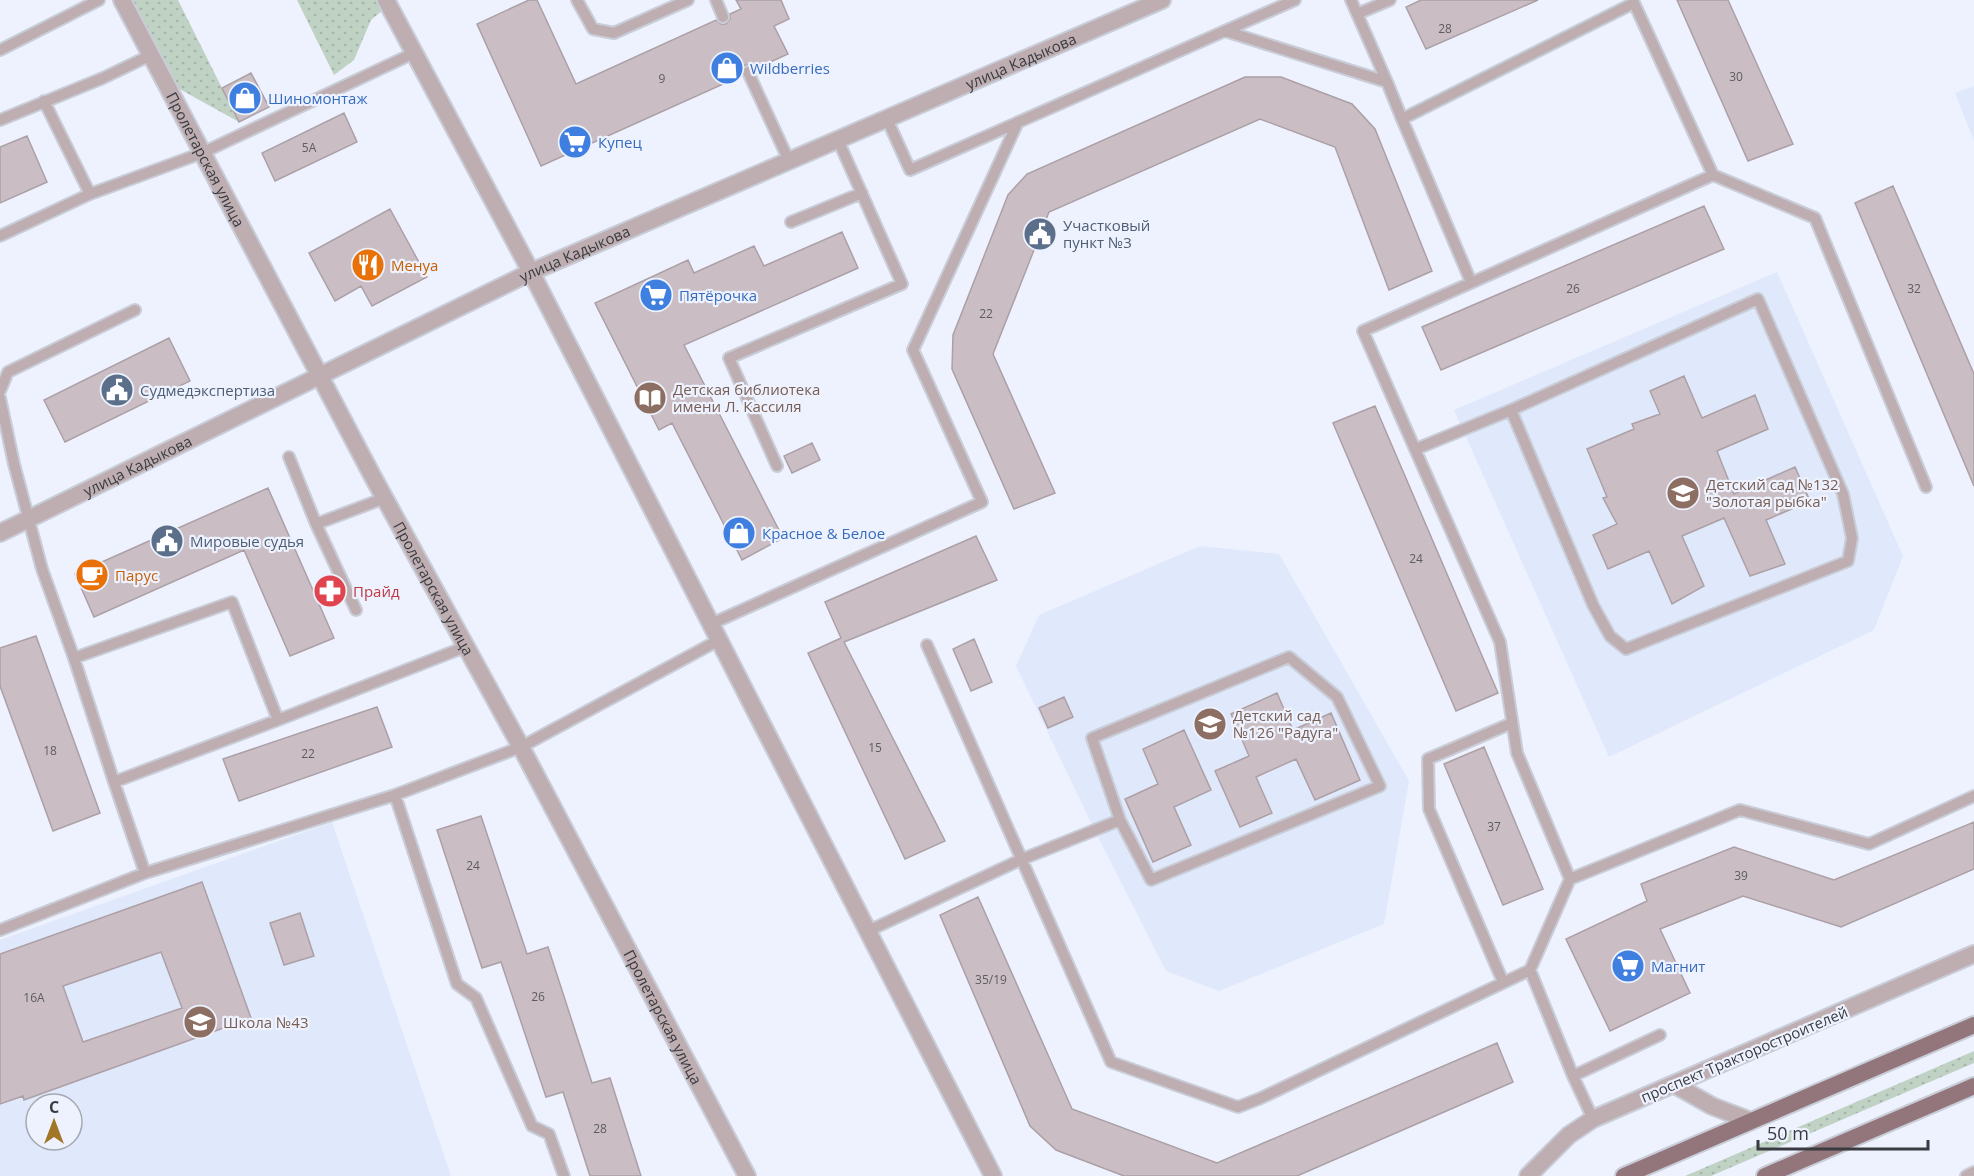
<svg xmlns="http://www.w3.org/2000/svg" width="1974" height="1176" font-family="'Open Sans',sans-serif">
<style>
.built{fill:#e0e8fb;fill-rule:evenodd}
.green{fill:url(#green-dots)}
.building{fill:#cabec4;stroke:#aca0a6;stroke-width:1.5;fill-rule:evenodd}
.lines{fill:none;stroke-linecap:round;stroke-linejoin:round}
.service-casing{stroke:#c9cdd8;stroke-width:14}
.minor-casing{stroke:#c9cdd8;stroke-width:20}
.tertiary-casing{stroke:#c9cdd8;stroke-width:20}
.primary-casing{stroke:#c9cdd8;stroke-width:20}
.service{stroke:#beaeb1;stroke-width:10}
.minor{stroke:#beaeb1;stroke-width:16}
.tertiary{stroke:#beaeb1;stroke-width:16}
.primary{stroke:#92767b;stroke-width:16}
.labels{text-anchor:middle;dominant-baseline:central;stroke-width:4.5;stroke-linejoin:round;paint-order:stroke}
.number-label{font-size:12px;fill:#5d5c61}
.street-label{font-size:15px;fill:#393b40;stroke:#edf2fe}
.shop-label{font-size:15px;fill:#366cbe;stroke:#edf2fe;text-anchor:start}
.service-label{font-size:15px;fill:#4e5e75;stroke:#edf2fe;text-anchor:start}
.food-label{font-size:15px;fill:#c56008;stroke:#edf2fe;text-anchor:start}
.education-label{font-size:15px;fill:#785e54;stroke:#edf2fe;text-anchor:start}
.health-label{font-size:15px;fill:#be3a42;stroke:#edf2fe;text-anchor:start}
</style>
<defs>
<pattern id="green-dots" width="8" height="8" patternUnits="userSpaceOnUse" patternTransform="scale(1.5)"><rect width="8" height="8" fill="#c0d2c3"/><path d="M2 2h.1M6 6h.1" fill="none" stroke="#a6b5a9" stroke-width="1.8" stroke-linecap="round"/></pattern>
</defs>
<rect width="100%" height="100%" fill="#edf2fe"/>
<path class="built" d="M1974 86V141L1955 93Z
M1777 272 1903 556 1874 630 1609 757 1454 410Z
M1200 546 1279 554 1409 781 1384 924 1219 991 1166 971 1095 831 1016 666 1039 615Z
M332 822 451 1176H0V940ZM36 1104H72V1140H36Z"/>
<path class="green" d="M122 0H178L239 122 165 81Z
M297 0H386L389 5 371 20 354 60 334 75Z
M1974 1051V1063L1711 1176H1685Z"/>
<path class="building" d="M529 0H537L576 84 716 20 721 24H726L730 19V14L741 9 736 0H781L789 19 774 26 788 54 755 69 752 66 745 65 742 68 741 76 541 166 477 24Z
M1421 0H1538L1426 49 1406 7Z
M1677 0H1728L1793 144 1748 161Z
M251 73 269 107 239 122 222 88Z
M1245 77H1281L1352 104 1375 129 1432 271 1389 290 1335 147 1260 119 1049 212 993 354 1055 493 1014 509 952 369 953 335 1008 195 1027 174Z
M344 113 357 142 275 181 262 153Z
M27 136 47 182 0 203V147Z
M1893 186 1974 374V486L1855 203Z
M1704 206 1724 249 1441 370 1422 327Z
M390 209 427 277 372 306 361 286 335 301 309 253Z
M842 232 858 268 684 345 783 538 742 560 672 423 659 430 595 303 688 260 694 273 754 246 764 266Z
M169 338 190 381 65 442 44 400Z
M1684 376 1702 418 1755 395 1768 429 1717 451 1734 494 1795 467 1810 501 1766 520 1785 564 1750 576 1724 518 1682 536 1704 586 1672 604 1649 551 1608 569 1593 535 1617 524 1603 498 1607 497 1587 449 1634 429 1632 424 1660 414 1650 391Z
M1375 406 1498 693 1456 711 1333 423Z
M812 443 820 460 792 473 784 456Z
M268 488 334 638 290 656 244 550 94 617 75 574Z
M976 536 997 580 844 642 945 841 905 859 808 653 841 638 825 602Z
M36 636 100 813 53 831 0 686V648Z
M974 639 992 682 971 691 953 649Z
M1277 693 1293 730 1331 713 1360 780 1315 800 1296 759 1256 777 1272 813 1240 827 1215 771 1249 756 1231 714Z
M1064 697 1073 717 1048 728 1039 708Z
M377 707 392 747 239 801 223 759Z
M1184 730 1211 790 1174 807 1191 845 1153 862 1125 799 1158 784 1143 749Z
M1484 747 1543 889 1503 905 1444 764Z
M481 816 527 954 548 947 592 1083 610 1078 641 1176H590L563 1092 546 1097 501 962 482 968 437 830Z
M1974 822V869L1841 927 1743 896 1660 929 1690 993 1610 1031 1566 939 1647 901 1641 884 1734 847 1834 880Z
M202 882 251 1018 24 1100 23 1096 0 1104V954ZM161 952 182 1008 83 1042 63 986Z
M978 897 1072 1109 1217 1163 1497 1043 1513 1082 1297 1176H1124L1056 1150 1030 1126 940 915Z
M300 913 314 956 284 965 270 923Z"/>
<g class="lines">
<g class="service-casing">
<path id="service" d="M577 0 593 29 614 33 688 0
M716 0 723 17
M1351 0 1387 82
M1357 14 1390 0
M1225 31 1387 82 1402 119
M0 50 99 0
M748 72 789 161
M44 101 90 194
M887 119 910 170 1295 0
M0 120 103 78 151 55
M791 222 862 193
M0 236 90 194 202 153 414 53
M1471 282 1402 119 1634 3 1713 175 1815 218 1926 487
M0 391 8 372 135 310
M0 398 14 464 42 569 74 658 114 782
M1416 449 1511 410 1758 299 1843 494 1852 538 1848 561 1626 649 1610 636 1593 605 1511 410
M289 457 316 524 356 610
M777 466 729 358 902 284 838 140
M316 524 385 498
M711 624 982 502 913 350 1018 122
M927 645 1111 1062 1238 1107 1261 1098 1530 970 1573 1076 1593 1119
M1289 657 1337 697 1380 786 1151 880 1120 820 1092 738Z
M74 658 232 602 278 720 114 782 145 873
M278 720 465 647
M395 795 457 984 476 998 532 1126 549 1134 564 1176
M1570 879 1740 810 1869 844 1974 796
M0 930 145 873 395 795 521 747 719 640
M868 931 1020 860 1120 820
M1530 970 1570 879 1517 753 1500 642 1363 331 1713 175
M1503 982 1429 809 1428 759 1512 723
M1573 1076 1660 1035
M1966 1176 1974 1172"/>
</g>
<g class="minor-casing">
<g id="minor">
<path id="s1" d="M0 533 531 272 1162 0"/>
<path d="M1675 1085 1712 1106 1751 1121"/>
<path d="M1528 1176 1569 1135 1593 1119 1974 954"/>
</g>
</g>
<g class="tertiary-casing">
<g id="tertiary">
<path id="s2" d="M122 0 373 477 521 747 747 1176"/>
<path d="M386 0 531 272 993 1176"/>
</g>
</g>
<g class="primary-casing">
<path id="primary" d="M1624 1176 1974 1025
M1765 1176 1974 1086"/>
</g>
<use href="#service" class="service"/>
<use href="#minor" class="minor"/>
<use href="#tertiary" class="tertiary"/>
<use href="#primary" class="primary"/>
</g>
<defs>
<g id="shop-disc" transform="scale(1.725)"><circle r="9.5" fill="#3f7fe0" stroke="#edf2fe"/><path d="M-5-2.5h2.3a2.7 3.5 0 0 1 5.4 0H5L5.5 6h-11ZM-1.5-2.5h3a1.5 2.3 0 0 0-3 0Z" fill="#fff"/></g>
<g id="supermarket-disc" transform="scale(1.725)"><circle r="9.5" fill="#3f7fe0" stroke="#edf2fe"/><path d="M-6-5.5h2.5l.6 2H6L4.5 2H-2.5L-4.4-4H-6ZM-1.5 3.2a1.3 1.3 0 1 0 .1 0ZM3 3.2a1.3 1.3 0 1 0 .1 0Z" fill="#fff"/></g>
<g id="civic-disc" transform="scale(1.725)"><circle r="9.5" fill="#5c6f8a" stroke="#edf2fe"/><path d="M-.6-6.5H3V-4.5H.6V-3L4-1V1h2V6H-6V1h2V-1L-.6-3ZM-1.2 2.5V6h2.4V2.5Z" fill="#fff"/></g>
<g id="restaurant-disc" transform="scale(1.725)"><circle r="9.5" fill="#e8710a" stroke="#edf2fe"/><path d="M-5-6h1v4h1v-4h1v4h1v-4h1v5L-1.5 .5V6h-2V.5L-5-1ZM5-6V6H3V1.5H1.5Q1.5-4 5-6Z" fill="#fff"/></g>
<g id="library-disc" transform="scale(1.725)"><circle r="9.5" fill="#8d6e63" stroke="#edf2fe"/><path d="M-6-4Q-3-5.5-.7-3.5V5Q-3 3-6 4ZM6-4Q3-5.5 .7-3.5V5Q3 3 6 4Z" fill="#fff"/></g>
<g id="school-disc" transform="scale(1.725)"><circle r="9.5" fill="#8d6e63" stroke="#edf2fe"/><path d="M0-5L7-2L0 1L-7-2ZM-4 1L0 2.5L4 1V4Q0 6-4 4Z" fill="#fff"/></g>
<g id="cafe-disc" transform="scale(1.725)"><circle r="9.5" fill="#e8710a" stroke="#edf2fe"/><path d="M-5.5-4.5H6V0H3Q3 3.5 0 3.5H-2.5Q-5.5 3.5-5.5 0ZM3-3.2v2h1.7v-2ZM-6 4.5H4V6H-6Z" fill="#fff"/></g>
<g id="pharmacy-disc" transform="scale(1.725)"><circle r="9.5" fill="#e0444e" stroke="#edf2fe"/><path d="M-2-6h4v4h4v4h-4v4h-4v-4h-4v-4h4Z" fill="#fff"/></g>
</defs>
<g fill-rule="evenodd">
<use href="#shop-disc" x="727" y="68"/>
<use href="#shop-disc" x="245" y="98"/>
<use href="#supermarket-disc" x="575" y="142"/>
<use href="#civic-disc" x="1040" y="234"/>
<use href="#restaurant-disc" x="368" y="265"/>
<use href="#supermarket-disc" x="656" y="295"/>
<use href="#civic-disc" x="117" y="390"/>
<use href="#library-disc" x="650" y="398"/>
<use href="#school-disc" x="1683" y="493"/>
<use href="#shop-disc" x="739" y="533"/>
<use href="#civic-disc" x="167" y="541"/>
<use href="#cafe-disc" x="92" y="575"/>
<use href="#pharmacy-disc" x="330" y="591"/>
<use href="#school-disc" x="1210" y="724"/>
<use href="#supermarket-disc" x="1628" y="966"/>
<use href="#school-disc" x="200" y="1022"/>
</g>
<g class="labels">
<g class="number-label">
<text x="1445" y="28">28</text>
<text x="1736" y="76">30</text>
<text x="662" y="78">9</text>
<text x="309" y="147">5А</text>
<text x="1573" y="288">26</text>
<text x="1914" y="288">32</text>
<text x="986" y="313">22</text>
<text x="1416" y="558">24</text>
<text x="875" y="747">15</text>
<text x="50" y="750">18</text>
<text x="308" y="753">22</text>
<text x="1494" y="826">37</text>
<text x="473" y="865">24</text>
<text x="1741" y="875">39</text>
<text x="991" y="979">35/19</text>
<text x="538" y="996">26</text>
<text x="34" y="997">16А</text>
<text x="600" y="1128">28</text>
</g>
<g class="street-label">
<text stroke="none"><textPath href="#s1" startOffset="1125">улица Кадыкова</textPath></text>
<text stroke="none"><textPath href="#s2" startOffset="180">Пролетарская улица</textPath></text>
<text stroke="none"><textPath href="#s1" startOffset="639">улица Кадыкова</textPath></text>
<text stroke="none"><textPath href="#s1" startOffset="153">улица Кадыкова</textPath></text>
<text stroke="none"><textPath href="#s2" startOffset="666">Пролетарская улица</textPath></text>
<text stroke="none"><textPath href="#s2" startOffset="1152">Пролетарская улица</textPath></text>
<text transform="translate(1744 1054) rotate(-23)">проспект Тракторостроителей</text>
</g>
<g class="shop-label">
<text x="750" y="68">Wildberries</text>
<text x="268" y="98">Шиномонтаж</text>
<text x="598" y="142">Купец</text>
<text x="679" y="295">Пятёрочка</text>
<text x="762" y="533">Красное &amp; Белое</text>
<text x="1651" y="966">Магнит</text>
</g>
<g class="service-label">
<text x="1063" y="225">Участковый<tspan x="1063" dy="17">пункт №3</tspan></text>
<text x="140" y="390">Судмедэкспертиза</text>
<text x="190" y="541">Мировые судья</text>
</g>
<g class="food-label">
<text x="391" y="265">Менуа</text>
<text x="115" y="575">Парус</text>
</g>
<g class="education-label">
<text x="673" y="389">Детская библиотека<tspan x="673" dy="17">имени Л. Кассиля</tspan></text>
<text x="1706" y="484">Детский сад №132<tspan x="1706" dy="17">"Золотая рыбка"</tspan></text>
<text x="1233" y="715">Детский сад<tspan x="1233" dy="17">№126 "Радуга"</tspan></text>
<text x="223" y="1022">Школа №43</text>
</g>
<g class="health-label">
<text x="353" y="591">Прайд</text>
</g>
</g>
<g transform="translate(54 1122)"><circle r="28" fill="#edf2fe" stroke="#a5a9b2" stroke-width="1.5"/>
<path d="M0-4.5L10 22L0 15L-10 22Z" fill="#a27627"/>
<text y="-9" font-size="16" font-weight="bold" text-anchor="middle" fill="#393b40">С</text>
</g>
<path d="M1758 1140v9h170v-9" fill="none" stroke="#393b40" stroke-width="3"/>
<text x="1767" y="1140" font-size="18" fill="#393b40" stroke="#edf2fe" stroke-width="4.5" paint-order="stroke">50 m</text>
</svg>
